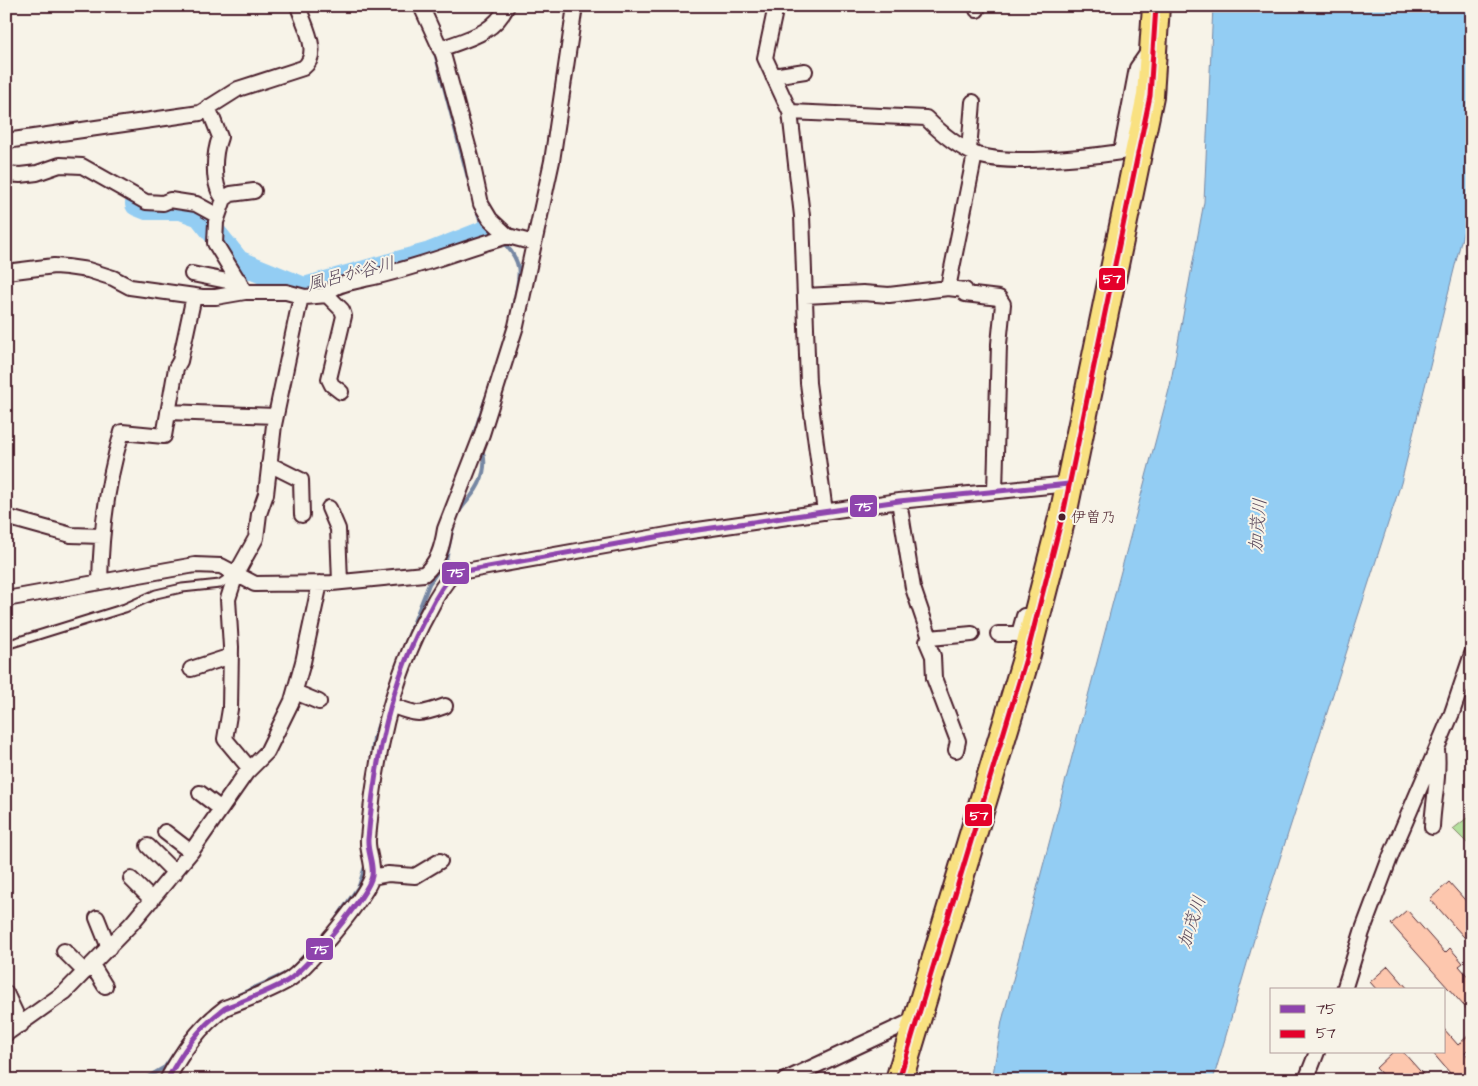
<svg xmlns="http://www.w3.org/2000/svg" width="1478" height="1086" font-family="'Architects Daughter','Klee One',sans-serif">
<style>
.green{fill:#b3e09e;stroke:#7e8064}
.water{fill:#93cdf3;stroke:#7687a3}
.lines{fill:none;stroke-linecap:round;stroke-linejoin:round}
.stream{stroke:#7687a3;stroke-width:4}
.river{stroke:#93cdf3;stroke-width:24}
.building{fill:#fdc7ae;stroke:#4a1f2b}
.lane-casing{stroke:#4a1f2b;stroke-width:11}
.street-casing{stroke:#4a1f2b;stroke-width:18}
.highway-casing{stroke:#4a1f2b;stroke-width:30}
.lane{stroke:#f7f3e8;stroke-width:7}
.street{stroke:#f7f3e8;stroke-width:14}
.highway{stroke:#f9e181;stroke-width:26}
.bus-1-casing{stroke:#f7f3e8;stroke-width:9}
.bus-2-casing{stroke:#f7f3e8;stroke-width:9}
.bus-1{stroke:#8e44ad;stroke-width:5}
.bus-2{stroke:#e4002b;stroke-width:5}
.bus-dot{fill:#4a1f2b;stroke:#f7f3e8;stroke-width:2}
.labels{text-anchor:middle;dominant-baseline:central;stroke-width:4;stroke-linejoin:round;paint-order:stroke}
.bus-label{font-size:15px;fill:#4a1f2b;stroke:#f7f3e8;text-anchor:start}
.water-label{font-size:18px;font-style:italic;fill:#5c4a5d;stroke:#f7f3e8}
.line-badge{stroke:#f7f3e8;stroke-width:2}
.badge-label{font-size:14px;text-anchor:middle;font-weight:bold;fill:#fff}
</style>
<rect width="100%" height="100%" fill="#f7f3e8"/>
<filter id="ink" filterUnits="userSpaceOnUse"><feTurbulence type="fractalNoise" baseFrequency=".02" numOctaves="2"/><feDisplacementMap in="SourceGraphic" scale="10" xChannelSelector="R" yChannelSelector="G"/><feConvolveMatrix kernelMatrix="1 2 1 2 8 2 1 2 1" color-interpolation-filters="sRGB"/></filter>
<g filter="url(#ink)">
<path class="green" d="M1472 814V848L1453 829Z"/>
<path class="water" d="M1213 6H1472V197L1401 483 1255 936 1213 1080H992L1002 1021 1170 386 1204 202Z"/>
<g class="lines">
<path class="stream" d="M434 49 468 178
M475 204 480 219 497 236
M502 241C526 265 519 277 513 307
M477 436 475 431 486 398
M458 514C461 507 468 501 472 495 483 481 488 463 481 447
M402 652 429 584 446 559 453 527
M371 762 374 738 380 720
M337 918 359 886 366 863
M221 1003 289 972 327 931
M192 1030 212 1010
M143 1080 165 1067 186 1037"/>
<path class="river" d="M137 204 147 208H181L200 215 238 262 304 289 430 254 491 230"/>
</g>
<path class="building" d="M1449 882 1472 908V946L1430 899Z
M1407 910 1445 953 1450 948 1463 963 1459 966 1472 981V1015L1391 924Z
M1388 966 1409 990H1377L1370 982Z
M1444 1029 1458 1045 1472 1032V1046L1465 1053 1472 1061V1080H1456L1432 1052H1444Z
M1393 1052H1403L1428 1080H1387L1376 1068Z"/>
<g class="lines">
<g class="lane-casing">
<path id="lane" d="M6 645 125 608 156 594 182 588 220 584 233 575"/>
</g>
<g class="street-casing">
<path id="street" d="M421 6 443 54 471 157 481 204 490 219 508 236 534 243
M776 6 765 58 790 112 802 216 808 383 825 512
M976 6 977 10
M440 49C467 39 494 34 507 6
M773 76 805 71
M208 107 220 137C214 153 211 185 224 199
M790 112 926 118C940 132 956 146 975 154 1006 166 1087 157 1121 152L1137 68 1149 51
M6 141 200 113 238 89 303 68C322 54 304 25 298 6
M969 150 973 102
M6 174 20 175 37 173 60 165 82 166 146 202 163 203 170 200 196 204 218 216
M6 272 54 266 67 267 88 270 113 278 130 287 202 297H216L245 292H286L305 297 327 295C333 284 353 282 365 279 414 269 460 250 508 236
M192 274 227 281 239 280
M948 288 975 154
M245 292 215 243 216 222 224 199 231 194 254 191
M327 295 342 310 344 316 329 379 332 385 341 392
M805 296 863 293 889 295 948 288 965 290V294L999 298 1003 304 999 344 995 491
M168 412 276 416
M269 464 301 480 302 515
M899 501 913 588 930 638
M329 508 338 529 340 582
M6 517 71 535 101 536
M100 582C101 530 107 482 122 432L164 436 176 368 180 361 194 296
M6 599 195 565 221 566 255 584 332 583 424 574C438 562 442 548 445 529L482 434 516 326 552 161 575 6
M998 634H1019L1024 616
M191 669 231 656
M295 692 319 702
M391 705C417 715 418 716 445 706
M956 750 958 741 934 678 933 656 927 642 930 638 972 634
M250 769 225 739 230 709 231 647 228 599 236 574 256 538 259 514 266 494 274 425 301 296
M200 793 221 809
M1432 827C1433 801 1440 776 1437 750
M165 832 191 852
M148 846 175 873
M372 877 388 874 415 876 440 861
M131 879 152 900
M97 918 109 948
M64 951 85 972
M92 965 105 986
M1344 990 1362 932 1391 855 1452 713 1472 654
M6 993 21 1025
M6 1034 65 992 132 923 191 852 246 773 267 752 292 701 303 662 320 583
M167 1080C182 1052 199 1027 225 1008 245 1000 268 992 287 981 304 972 369 894 372 876 374 863 367 852 368 839 375 760 390 681 429 611 436 597 443 584 454 573L684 532 899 501 1069 484
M785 1080 918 1018
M1306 1080 1317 1052"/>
</g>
<g class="highway-casing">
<path id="highway" d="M899 1080 1025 662 1064 510 1150 96 1156 6"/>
</g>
<use href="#lane" class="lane"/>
<use href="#street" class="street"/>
<use href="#highway" class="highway"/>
<g class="bus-1-casing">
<path id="bus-1" d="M167 1080C182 1052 199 1027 225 1008 245 1000 268 992 287 981 304 972 369 894 372 876 374 863 367 852 368 839 375 760 390 681 429 611 436 597 443 584 454 573L684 532 899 501 1069 484"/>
</g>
<g class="bus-2-casing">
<path id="bus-2" d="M899 1080 1025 662 1064 510 1150 96 1156 6"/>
</g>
<use href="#bus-1" class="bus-1"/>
<use href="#bus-2" class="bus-2"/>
</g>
</g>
<circle class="bus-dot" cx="1062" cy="517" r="4.5"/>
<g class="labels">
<g class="bus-label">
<text x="1071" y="517">伊曽乃</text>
</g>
<g class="water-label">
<text transform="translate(351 274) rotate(-14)">風呂が谷川</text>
<text transform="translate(1258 525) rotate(-85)">加茂川</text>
<text transform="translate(1192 922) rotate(-72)">加茂川</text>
</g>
</g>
<g class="line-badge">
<rect x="1098" y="267" width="28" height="24" rx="5" fill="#e4002b"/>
<rect x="849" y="494" width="29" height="24" rx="5" fill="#8e44ad"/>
<rect x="441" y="561" width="29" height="24" rx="5" fill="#8e44ad"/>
<rect x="964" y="803" width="29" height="24" rx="5" fill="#e4002b"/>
<rect x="305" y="937" width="29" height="24" rx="5" fill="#8e44ad"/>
</g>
<g class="badge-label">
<text x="1112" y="283">57</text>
<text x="864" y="511">75</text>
<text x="456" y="577">75</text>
<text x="979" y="820">57</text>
<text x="320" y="954">75</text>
</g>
<rect width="1478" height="1086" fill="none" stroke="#f7f3e8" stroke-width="25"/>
<rect x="12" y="12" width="1453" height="1061" fill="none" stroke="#4a1f2b" stroke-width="2" filter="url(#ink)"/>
<rect x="1270" y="988" width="175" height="65" fill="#f7f3e8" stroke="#b29e9c"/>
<rect x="1280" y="1005" width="25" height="8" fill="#8e44ad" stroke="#b29e9c"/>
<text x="1316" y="1014" font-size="15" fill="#4a1f2b">75</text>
<rect x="1280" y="1030" width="25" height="8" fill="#e4002b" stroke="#b29e9c"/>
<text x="1316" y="1038" font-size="15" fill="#4a1f2b">57</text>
</svg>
